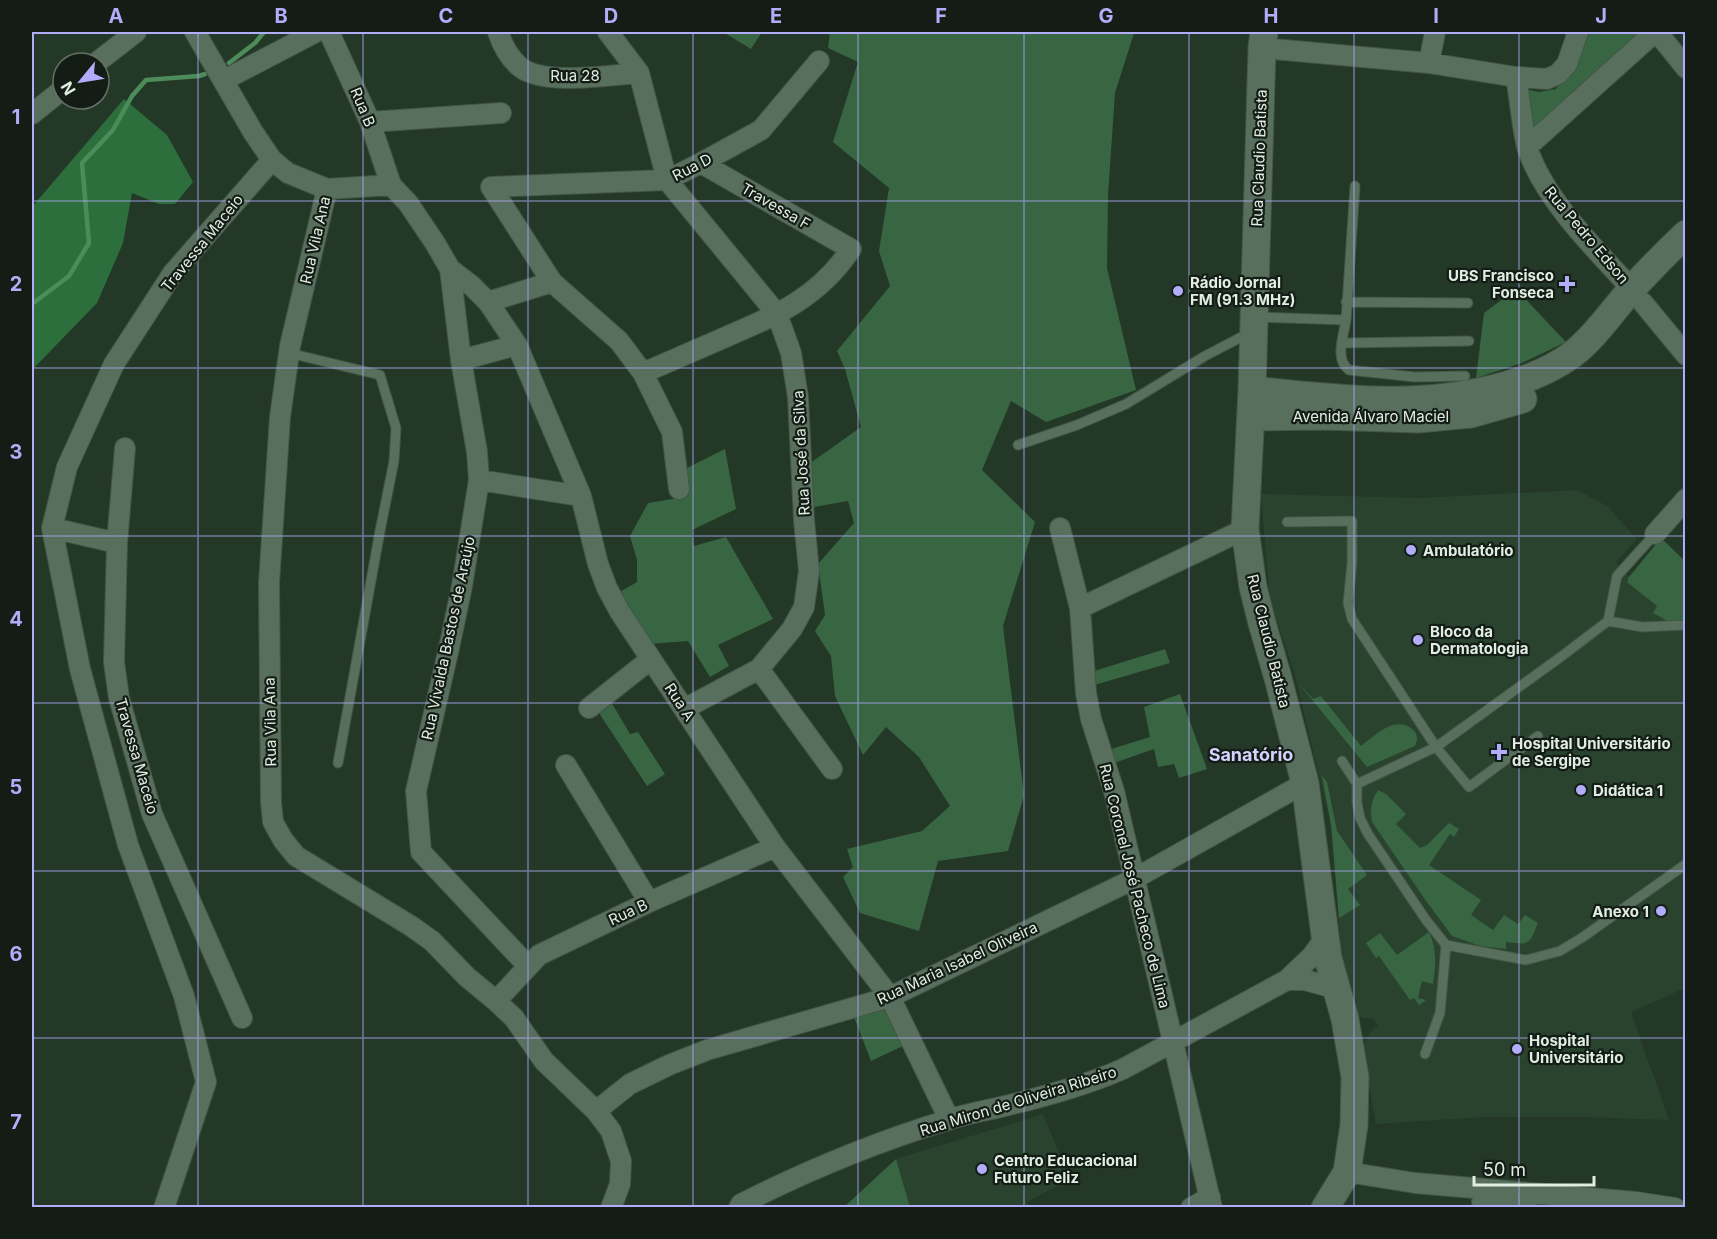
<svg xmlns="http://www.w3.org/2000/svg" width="1717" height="1239" font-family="Inter,sans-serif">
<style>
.built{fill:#29432e}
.green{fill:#386542}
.forest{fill:#2d6e3d}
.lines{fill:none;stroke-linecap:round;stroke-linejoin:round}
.stream{stroke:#4c8c5a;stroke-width:4.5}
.lane-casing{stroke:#435547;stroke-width:11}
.street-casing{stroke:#435547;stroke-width:22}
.secondary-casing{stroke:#435547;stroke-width:29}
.lane{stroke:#596f5d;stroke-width:9}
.street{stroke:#596f5d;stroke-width:20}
.secondary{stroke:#596f5d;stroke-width:27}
.grid{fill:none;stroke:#b1adfa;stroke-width:1.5;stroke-opacity:0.55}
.poi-dot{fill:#b1adfa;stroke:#141d15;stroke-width:2}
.labels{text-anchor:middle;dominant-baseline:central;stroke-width:4.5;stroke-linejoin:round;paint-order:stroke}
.street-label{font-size:15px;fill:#e1ede2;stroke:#141d15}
.poi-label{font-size:15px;font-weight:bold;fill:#e1ede2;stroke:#141d15;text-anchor:start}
.quarter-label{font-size:18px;font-weight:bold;fill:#d4d3ff;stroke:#141d15}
.neatline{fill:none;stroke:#b1adfa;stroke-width:2}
.grid-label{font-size:20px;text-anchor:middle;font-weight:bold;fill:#b1adfa}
</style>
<rect width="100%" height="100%" fill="#243828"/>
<path class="built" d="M1577 490 1607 506 1637 539 1616 562 1629 577 1685 561V988L1631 1012 1669 1120 1585 1117H1483L1376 1124 1362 1047 1369 1034 1378 1025 1373 1018H1362L1354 1014 1343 972 1331 824 1293 668 1270 600 1261 494 1420 498Z
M1043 1114 1070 1179 1027 1202 1029 1207H910L896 1159Z"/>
<path class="green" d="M723 32H762L751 49Z
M830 32H1131L1134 33 1115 93 1108 196 1107 268 1136 390 1046 422 1011 401 982 470 1035 522 1003 626 1024 795 1008 851 938 861 919 931 860 913 843 877 853 867 847 849 922 831 950 806 919 757 886 727 863 755 835 696 831 656 815 631 825 615 818 564 854 523 848 501 814 507 809 464 861 427 845 369 837 351 890 286 879 251 889 188 833 142 858 62 828 48Z
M1585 32H1647L1531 143 1525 89 1539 92 1556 89 1581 44Z
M1516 289 1566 342 1522 363 1476 378 1484 313Z
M725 449 736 509 692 530 694 546 726 537 773 619 718 645 729 666 710 677 688 641 649 644 618 593 637 582V560L630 536 648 503 685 497 687 468Z
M1661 538 1685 561V622L1671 623 1653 613 1657 606 1627 582 1629 577Z
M1165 649 1170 663 1091 686V672Z
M1296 680 1313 699 1321 696 1361 746C1375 736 1394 715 1412 729 1418 733 1418 740 1415 746L1367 767Z
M1180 694 1207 769 1179 778 1174 764 1158 767 1154 749 1114 763 1108 750 1150 737 1144 707Z
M610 700 630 734 638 732 665 774 647 786 597 710Z
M1322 776 1327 782 1337 831 1367 875 1348 889 1360 905 1341 917 1339 918 1331 825Z
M1378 790 1386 794 1406 814 1396 824 1420 848 1427 845 1449 823 1459 829 1454 837 1450 834 1429 865 1481 900 1471 915 1493 930 1504 915 1518 924 1525 915 1538 923C1529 945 1530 945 1506 942V949L1480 946 1452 936 1424 898 1372 822C1370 808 1371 801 1378 790Z
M1429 932C1437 949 1436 965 1433 984L1422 981 1418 998 1426 1000 1419 1005 1414 998 1410 1000 1379 956 1376 958 1366 943 1380 933 1397 955Z
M883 1008 903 1046 871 1061 854 1017Z
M896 1159 910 1207H844Z"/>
<path class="forest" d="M124 99 167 135 193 182 175 204H159L132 193 123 243 97 303 32 370V207Z"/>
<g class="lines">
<path class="stream" d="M229 63 255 43 264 32
M32 304 69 276 89 243 82 163 113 130 132 96 146 80 199 76 205 74"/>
<g class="lane-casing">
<path id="lane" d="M1346 302 1468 303
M1257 317 1346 320 1355 186
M1346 320C1344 335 1334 359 1349 370L1415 377 1465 376
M1343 343 1469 341
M289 353 380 375 396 428 394 461 380 531 338 763
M1018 445 1077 425 1126 404 1205 356 1249 333
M1287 522 1352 521V563L1348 603 1352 619 1436 747 1469 787 1538 736
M1608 621 1617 576 1655 534
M1608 621 1642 627 1686 625
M1342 761 1357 784V803L1360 818 1368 834 1426 920 1446 945 1526 960 1560 951 1583 937 1686 864
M1357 784 1436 747 1562 656 1608 621
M1425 1054 1440 1013 1446 945"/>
</g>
<g class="street-casing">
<path id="street" d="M195 32 253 132 272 160 278 165 288 173 327 189 391 185 408 203 435 243 450 269 461 360 477 452 479 480 462 586 449 648 416 791 421 852 528 966
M329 32 370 122 391 185
M498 32C502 44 509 58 520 67 543 86 610 75 639 73
M608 32 639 73 667 180 777 314 791 353 798 397 804 520 809 571 804 607 792 629 759 669 684 709
M1657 32 1686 68
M1262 48 1429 63 1516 77 1547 79 1558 74 1567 64 1578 32
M96 63 136 32
M1429 63 1435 32
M1516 77C1520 98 1522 130 1528 150 1545 200 1596 250 1632 289
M224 80 316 32
M32 114 63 89
M370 122 501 113
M1527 147 1655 32
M491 187 667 180 701 163 761 130 819 61
M491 187 552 282 619 341 643 373 672 432 679 489
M327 189 290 346 280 417 269 583 271 802 273 822 283 840 296 856 411 926 432 941 467 977 496 1001 514 1018 544 1061 596 1111 611 1131 621 1161 620 1184 611 1208
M450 269 472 286 488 302 517 345 581 496 598 564 607 588 620 612 775 847 890 997 949 1119
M488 302 552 282
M1643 303 1686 355
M461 360 517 345
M643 373C671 361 700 348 728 336 779 314 819 297 851 249L701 163
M479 480 581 496
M52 528 117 543 114 662 119 698 152 814 242 1018
M1060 528 1080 608 1086 693 1091 719 1114 791 1212 1208
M1655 534 1686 499
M117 543 125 448
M1080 608 1245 529
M759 669 832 769
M589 708 651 659
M566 765 649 902
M1287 980H1305L1337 989
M496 1001 539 955 649 902 775 847
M596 1111 630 1084 669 1065 707 1050 890 997 1134 879 1305 783
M1347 1172 1415 1183 1636 1202 1675 1208
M1482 1202 1527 1208
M164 1208 206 1082 184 996 128 845 80 669 52 528 67 467 114 364 173 273 272 160
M739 1208 741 1204C808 1170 876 1142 948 1120 965 1114 983 1111 1001 1107 1042 1097 1084 1086 1123 1069L1287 980 1312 956 1325 938
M1191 1208 1210 1197"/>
</g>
<g class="secondary-casing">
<path id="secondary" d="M1264 32 1262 48 1252 390 1245 529 1253 587 1262 623 1278 678 1305 783 1328 958 1345 1019 1355 1077 1354 1125 1347 1172 1325 1208
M1252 390C1339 399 1421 410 1507 385 1531 378 1553 369 1573 354 1596 336 1612 311 1631 290 1649 270 1667 252 1686 234
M1251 417 1323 416 1418 419 1471 414 1523 399"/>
</g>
<use href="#lane" class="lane"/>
<use href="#street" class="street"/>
<use href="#secondary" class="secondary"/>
</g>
<path class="grid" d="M198 32V1208M363 32V1208M528 32V1208M693 32V1208M858 32V1208M1024 32V1208M1189 32V1208M1354 32V1208M1519 32V1208M32 201H1686M32 368H1686M32 536H1686M32 703H1686M32 871H1686M32 1038H1686"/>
<g class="poi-dot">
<path d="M1564 275h6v6h6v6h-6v6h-6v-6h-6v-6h6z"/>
<circle cx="1178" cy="291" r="6"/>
<circle cx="1411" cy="550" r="6"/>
<circle cx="1418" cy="640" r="6"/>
<path d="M1496 743h6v6h6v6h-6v6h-6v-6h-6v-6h6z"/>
<circle cx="1581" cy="790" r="6"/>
<circle cx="1661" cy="911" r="6"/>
<circle cx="1517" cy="1049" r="6"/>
<circle cx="982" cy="1169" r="6"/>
</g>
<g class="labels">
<g class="street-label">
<text x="575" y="75">Rua 28</text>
<text transform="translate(363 107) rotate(67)">Rua B</text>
<text transform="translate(1259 158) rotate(-88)">Rua Claudio Batista</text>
<text transform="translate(692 167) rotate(-27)">Rua D</text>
<text transform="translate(776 206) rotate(30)">Travessa F</text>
<text transform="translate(1587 235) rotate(50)">Rua Pedro Edson</text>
<text transform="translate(315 240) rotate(-77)">Rua Vila Ana</text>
<text transform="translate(202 243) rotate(-51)">Travessa Maceio</text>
<text x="1371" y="416">Avenida Álvaro Maciel</text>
<text transform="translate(801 453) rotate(-93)">Rua José da Silva</text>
<text transform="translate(448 638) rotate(-78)">Rua Vivalda Bastos de Araújo</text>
<text transform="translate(1269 641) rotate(76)">Rua Claudio Batista</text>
<text transform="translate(680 702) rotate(57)">Rua A</text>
<text transform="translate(270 722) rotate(-91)">Rua Vila Ana</text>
<text transform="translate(137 756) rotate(74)">Travessa Maceio</text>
<text transform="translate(1135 886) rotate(76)">Rua Coronel José Pacheco de Lima</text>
<text transform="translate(628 912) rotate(-25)">Rua B</text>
<text transform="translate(957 963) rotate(-25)">Rua Maria Isabel Oliveira</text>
<text transform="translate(1018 1101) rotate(-17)">Rua Miron de Oliveira Ribeiro</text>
</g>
<g class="poi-label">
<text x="1554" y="275" text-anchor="end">UBS Francisco<tspan x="1554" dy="17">Fonseca</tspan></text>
<text x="1190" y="282">Rádio Jornal<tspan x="1190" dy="17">FM (91.3 MHz)</tspan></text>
<text x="1423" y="550">Ambulatório</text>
<text x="1430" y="631">Bloco da<tspan x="1430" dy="17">Dermatologia</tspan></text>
<text x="1512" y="743">Hospital Universitário<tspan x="1512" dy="17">de Sergipe</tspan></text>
<text x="1593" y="790">Didática 1</text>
<text x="1649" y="911" text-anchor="end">Anexo 1</text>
<text x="1529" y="1040">Hospital<tspan x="1529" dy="17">Universitário</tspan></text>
<text x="994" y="1160">Centro Educacional<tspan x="994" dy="17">Futuro Feliz</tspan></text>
</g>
<g class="quarter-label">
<text x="1251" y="754">Sanatório</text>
</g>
</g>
<rect width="1717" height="1239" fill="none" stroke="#141d15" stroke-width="66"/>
<g transform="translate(81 81) rotate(240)"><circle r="28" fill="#141d15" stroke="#667067" stroke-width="1.5"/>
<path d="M0-4.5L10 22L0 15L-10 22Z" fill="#b1adfa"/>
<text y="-9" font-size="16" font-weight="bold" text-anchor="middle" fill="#e1ede2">N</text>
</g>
<path d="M1474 1176v9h120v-9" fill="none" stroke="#e1ede2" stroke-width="3"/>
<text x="1483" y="1176" font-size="18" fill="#e1ede2" stroke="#141d15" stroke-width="4.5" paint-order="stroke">50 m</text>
<rect x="33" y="33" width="1651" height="1173" class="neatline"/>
<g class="grid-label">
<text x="116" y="23">A</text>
<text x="281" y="23">B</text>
<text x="446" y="23">C</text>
<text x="611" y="23">D</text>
<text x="776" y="23">E</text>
<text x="941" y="23">F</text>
<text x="1106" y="23">G</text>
<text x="1271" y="23">H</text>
<text x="1436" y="23">I</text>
<text x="1601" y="23">J</text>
<text x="16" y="124">1</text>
<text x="16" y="291">2</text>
<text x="16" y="459">3</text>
<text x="16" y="626">4</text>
<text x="16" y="794">5</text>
<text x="16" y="961">6</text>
<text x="16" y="1129">7</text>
</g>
</svg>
